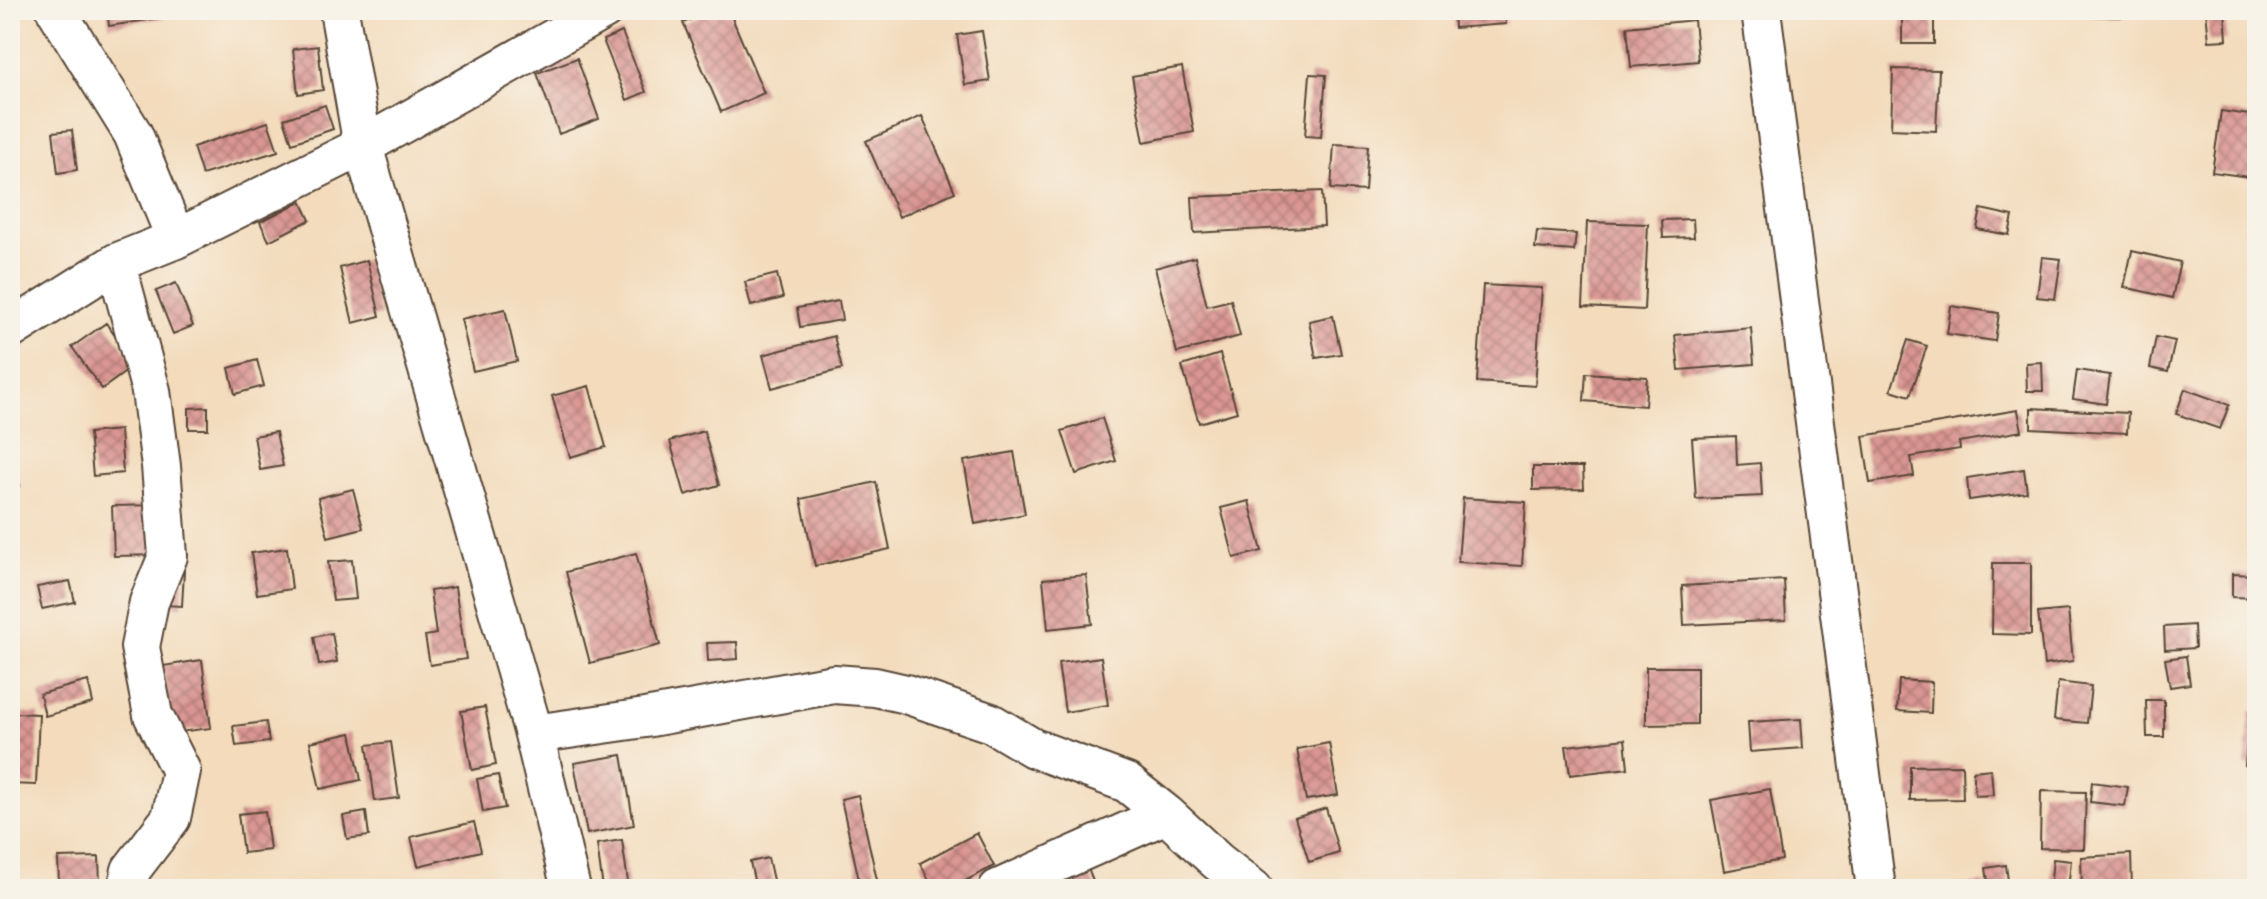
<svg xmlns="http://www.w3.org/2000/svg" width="2267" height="899" font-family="Vollkorn,serif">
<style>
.building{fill:url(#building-cross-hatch)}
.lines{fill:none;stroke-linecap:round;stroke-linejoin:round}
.minor-casing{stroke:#574536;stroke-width:42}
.minor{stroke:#fff;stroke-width:38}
</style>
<defs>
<pattern id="building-cross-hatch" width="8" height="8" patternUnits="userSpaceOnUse" patternTransform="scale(2)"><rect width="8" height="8" fill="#da9693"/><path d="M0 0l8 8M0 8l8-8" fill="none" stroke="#b27b77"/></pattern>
</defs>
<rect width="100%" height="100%" fill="#f7f3e8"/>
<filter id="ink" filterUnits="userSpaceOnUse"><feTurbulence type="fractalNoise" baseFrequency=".0125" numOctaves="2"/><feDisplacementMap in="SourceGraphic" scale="16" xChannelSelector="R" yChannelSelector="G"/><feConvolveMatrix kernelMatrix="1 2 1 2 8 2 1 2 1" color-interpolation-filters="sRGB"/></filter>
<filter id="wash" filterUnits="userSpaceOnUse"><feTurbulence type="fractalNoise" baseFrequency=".006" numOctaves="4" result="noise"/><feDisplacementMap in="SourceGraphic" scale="32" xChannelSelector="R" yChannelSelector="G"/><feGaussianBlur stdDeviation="1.8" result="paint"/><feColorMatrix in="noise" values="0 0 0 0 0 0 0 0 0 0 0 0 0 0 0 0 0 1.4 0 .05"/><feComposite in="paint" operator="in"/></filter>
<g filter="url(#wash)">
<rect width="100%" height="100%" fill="#f3dbbc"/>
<g id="blocks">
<path class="building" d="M107 10H166L167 17 109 26Z
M711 10H737L730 13 764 93 721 112 683 23Z
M1223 10H1258V12L1224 16Z
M1453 10H1505L1506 24 1454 28Z
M1902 10H1934V44H1902Z
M2092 10H2121V17L2091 16Z
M2206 10H2225L2227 40 2209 41Z
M1694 20 1698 61 1631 67 1627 27Z
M982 31 990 81 965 85 957 35Z
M622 32 646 92 627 100 603 40Z
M318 46 323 90 298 94 293 49Z
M577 58 599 119 559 134 537 73Z
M1182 67 1194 132 1144 142 1132 76Z
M1893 69 1939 70 1936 131 1891 129Z
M1310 74 1326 75 1321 137 1305 136Z
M325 105 333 129 292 143 284 119Z
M2221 111 2257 116V178L2212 172Z
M922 116 955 192 899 217 866 141Z
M268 122 278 151 202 175 193 147Z
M72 130 77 170 58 173 53 132Z
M1334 144 1368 146 1365 191 1331 189Z
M1322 191 1324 226 1194 233 1192 197Z
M301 201 310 220 269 241 260 222Z
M1981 209 2013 216 2009 235 1977 229Z
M1693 219 1694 237 1663 238 1662 220Z
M1587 222 1648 224 1644 310 1583 307Z
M1537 231 1576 234 1574 251 1535 248Z
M2132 251 2180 262 2172 298 2124 287Z
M1195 257 1207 306 1231 300 1240 336 1177 353 1155 268Z
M2042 257 2061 259 2055 299 2037 297Z
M367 260 380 316 353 323 340 268Z
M777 274 783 298 751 306 745 282Z
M176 283 193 326 173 334 156 291Z
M1483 285 1542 288 1535 386 1477 382Z
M839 301 842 320 800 327 797 308Z
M1951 306 1999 313 1995 341 1947 334Z
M505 309 517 361 473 371 461 319Z
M1333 316 1341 354 1316 358 1309 321Z
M106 323 135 365 102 389 72 347Z
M1751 328 1754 364 1679 370 1675 335Z
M834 336 842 369 772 388 763 355Z
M2156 337 2175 341 2168 372 2150 368Z
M1908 340 1927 346 1910 396 1891 390Z
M1220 354 1237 412 1199 423 1182 366Z
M257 360 264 386 235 394 229 368Z
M2042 362 2043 391H2027L2026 363Z
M2077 370 2110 375 2106 404 2073 399Z
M1586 373 1647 377 1645 406 1584 401Z
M589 386 606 447 570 457 552 396Z
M2185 389 2229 405 2220 429 2176 414Z
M208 407V429H189V408Z
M2031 408 2128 413 2127 433 2031 428Z
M2018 410 2022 431 1959 442 1960 449 1911 457 1914 476 1870 483 1863 436Z
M1102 418 1116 461 1076 474 1062 431Z
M120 430 123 473 93 476 89 433Z
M704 431 719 485 685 495 670 441Z
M276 432 283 466 260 470 254 436Z
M1736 436 1737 465 1760 463 1762 496 1696 499 1692 438Z
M1014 452 1025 514 975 524 964 461Z
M14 466 20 486 10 489V467Z
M1533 467H1583L1584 489 1533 490Z
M2024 469 2027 492 1969 500 1967 478Z
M876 482 890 549 815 566 801 499Z
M353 489 363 528 328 537 318 498Z
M1463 498 1526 502 1522 566 1458 562Z
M1249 501 1262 551 1234 558 1221 508Z
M158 505 160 555 114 556 112 506Z
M287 548 292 589 257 594 251 553Z
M636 553 660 645 590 663 566 572Z
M352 560 356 599 333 601 328 562Z
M1993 563H2031V635L1992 634Z
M167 571H184L182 606 165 605Z
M2232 574 2257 575V598L2232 597Z
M1086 575 1092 624 1048 629 1043 579Z
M1784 580 1786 620 1684 625 1682 586Z
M70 581 75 602 42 609 37 587Z
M455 587 466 659 430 665 425 636 436 634 430 591Z
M2068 610 2073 661 2044 665 2038 613Z
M2194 625 2195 648 2165 650 2164 627Z
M332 633 337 662 319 665 314 637Z
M737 642 738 659 708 661 707 643Z
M2186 656 2190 684 2170 687 2165 659Z
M1101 657 1108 705 1065 712 1058 663Z
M202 660 211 728 172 733 163 666Z
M1646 667H1697V724L1646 725Z
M1899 680 1932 682 1931 713 1897 711Z
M88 681 93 703 45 716 40 694Z
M2058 682 2091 686 2087 723 2054 720Z
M2146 700H2164V737H2147Z
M485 707 496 765 472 770 461 711Z
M2250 711 2257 712V767L2245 766Z
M10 713 39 714 36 785 10 784Z
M1801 719 1803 748 1750 752 1748 722Z
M266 722 269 742 236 746 233 726Z
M351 733 361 780 320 789 310 742Z
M1625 739 1628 768 1570 775 1566 746Z
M391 742 399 798 375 801 367 745Z
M1329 743 1338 795 1306 800 1297 749Z
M622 755 634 825 587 834 574 763Z
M1962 765 1963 799 1910 800V766Z
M1991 769 1993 795 1975 796 1973 771Z
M498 775 505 808 483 812 477 779Z
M2092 782 2128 787 2125 806 2090 802Z
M1770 789 1782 860 1724 871 1711 800Z
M2041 791 2086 792 2084 849 2040 848Z
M858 795 879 889H861L841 799Z
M1326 808 1339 853 1309 862 1295 818Z
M265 811 270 850 243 853 238 814Z
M366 812 369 836 347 839 343 816Z
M474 822 481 851 418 866 411 837Z
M977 833 994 866 950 889H934L920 863Z
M622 840 629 889H603L597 844Z
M2131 854 2132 889H2082L2081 857Z
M99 857 100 884 59 886 58 858Z
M768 858 775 889H756L750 862Z
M2053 859 2071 861 2068 889H2050Z
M2006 865 2009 889H1989L1986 868Z
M1087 866 1096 889H1032Z
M1985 883 1986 889H1938L1937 887Z"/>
</g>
</g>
<g filter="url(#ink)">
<use href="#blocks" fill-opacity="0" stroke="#574536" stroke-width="2"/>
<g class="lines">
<g class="minor-casing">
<path id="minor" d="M56 10 133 134 176 239
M339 10 363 146 534 734 571 889
M1761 10 1876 889
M116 263 151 391 161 466 168 556 149 602 140 647 153 715 181 771 171 818 131 870 127 889
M10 330 116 263 176 239 363 146 604 10
M534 734 645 718 834 684 875 687 906 694 991 723 1033 748 1127 783 1166 814 1217 861 1253 889
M998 889 1166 814"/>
</g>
<use href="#minor" class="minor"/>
</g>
</g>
<rect width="2267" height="899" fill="none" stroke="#f7f3e8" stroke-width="40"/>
</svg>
